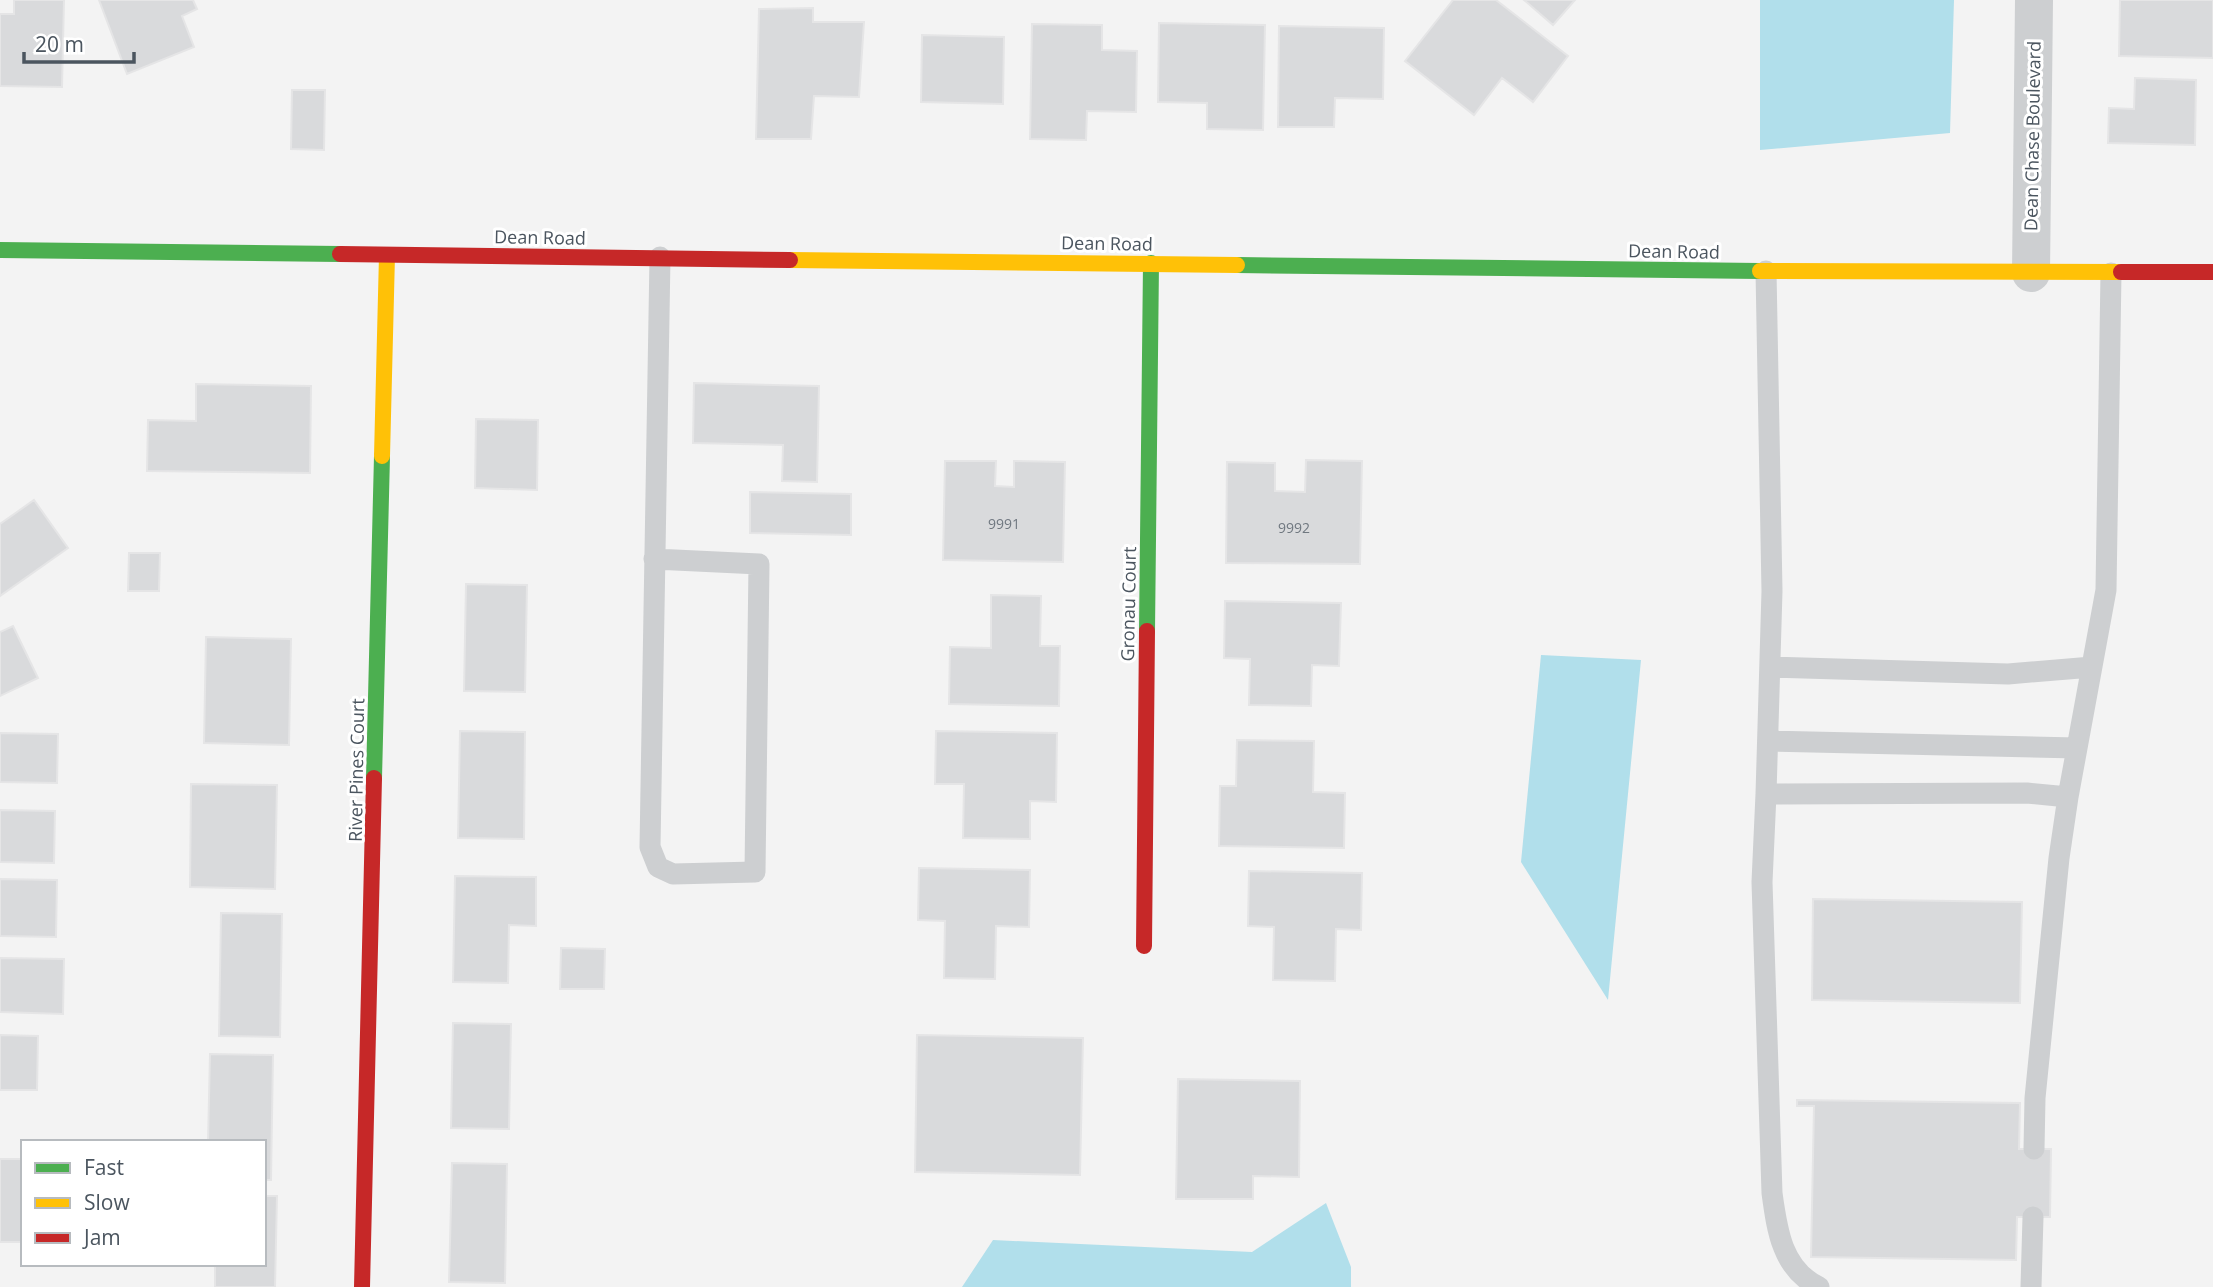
<svg xmlns="http://www.w3.org/2000/svg" width="2213" height="1287" font-family="'Open Sans',sans-serif">
<style>
.water{fill:#b1dfeb}
.building{fill:#d9dadc;stroke:#e5e5e6;stroke-width:2}
.lines{fill:none;stroke-linecap:round;stroke-linejoin:round}
.lane{stroke:#cdcfd1;stroke-width:21}
.street{stroke:#cdcfd1;stroke-width:38}
.fast{stroke:#4caf50;stroke-width:16}
.slow{stroke:#ffc107;stroke-width:16}
.jam{stroke:#c62828;stroke-width:16}
.labels{text-anchor:middle;dominant-baseline:central;stroke-width:6;stroke-linejoin:round;paint-order:stroke}
.number-label{font-size:14px;fill:#707880}
.street-label{font-size:18px;fill:#4b555f;stroke:#fff}
</style>
<rect width="100%" height="100%" fill="#f3f3f3"/>
<path class="water" d="M1760 0H1954L1950 133 1760 150Z
M1541 655 1641 660 1608 1000 1521 862Z
M1326 1203 1351 1267V1287H962L993 1240 1252 1252Z"/>
<path class="building" d="M14 0H64L62 87 0 86V14H14Z
M99 0H193L197 9 182 16 194 47 127 74Z
M1453 0H1496L1568 56 1533 102 1502 78 1474 115 1405 61Z
M1524 0H1575L1553 25Z
M2120 0H2213V58L2119 56Z
M813 8V22H864L859 97 814 96 811 139H756L759 9Z
M1159 23 1265 25 1263 130 1207 129V103L1158 102Z
M1032 24 1102 25V50L1137 51 1136 112 1087 111 1086 140 1030 139Z
M1279 26 1384 28 1383 99 1335 98 1334 127H1278Z
M922 35 1004 37 1003 104 921 102Z
M2135 78 2196 80 2195 145 2108 143 2109 108 2134 109Z
M292 90H325L324 150 291 149Z
M694 383 819 386 817 482 782 481 783 445 693 443Z
M196 384 311 386 310 473 147 471 148 420 196 421Z
M476 419 538 420 537 490 475 488Z
M1306 460 1362 461 1360 564 1226 563 1227 462 1275 463V491L1305 492Z
M945 461H996L995 486 1014 487V461L1065 462 1063 562 943 560Z
M750 492 851 494V535L750 533Z
M34 500 68 548 0 596V524Z
M129 553H160L159 591H128Z
M466 584 527 585 525 692 464 691Z
M991 595 1041 596 1040 646H1060L1059 706 949 704 950 647 991 648Z
M1225 601 1341 603 1339 666 1312 665 1311 706 1249 705 1250 659 1224 658Z
M13 626 38 678 0 696V632Z
M206 637 291 639 289 745 204 743Z
M460 731 525 732 524 839 458 838Z
M936 731 1057 733 1056 802 1030 801V839L963 838 964 784H935Z
M0 733 58 734 57 783 0 782Z
M1237 740 1314 741 1313 792 1345 793 1344 848 1219 846 1220 786H1236Z
M191 784 277 785 275 889 190 887Z
M0 810 55 811 54 863 0 862Z
M919 868 1030 870 1029 927 996 926 995 979 944 978 945 921 918 920Z
M1249 871 1362 873 1361 930 1336 929 1335 981 1273 980 1274 927 1248 926Z
M455 876 536 877V926L509 925 508 983 453 982Z
M0 879 57 880 56 937 0 936Z
M1813 899 2022 902 2020 1003 1812 1000Z
M221 913 282 914 280 1037 219 1036Z
M561 948 605 949 604 989H560Z
M0 958 64 959 63 1014 0 1012Z
M453 1023 511 1024 509 1129 451 1128Z
M0 1035 38 1036 37 1090H0Z
M917 1035 1083 1038 1080 1175 915 1172Z
M210 1054 273 1055 271 1180H264V1142H208Z
M1178 1079 1300 1081 1299 1177 1253 1176V1199H1176Z
M1797 1100 2020 1103 2019 1149H2051L2050 1217H2017L2016 1260 1811 1257 1814 1106H1797Z
M0 1159H23V1242H0Z
M452 1163 507 1164 505 1283 449 1282Z
M264 1196H277L275 1287H215V1264H264Z"/>
<g class="lines">
<path class="lane" d="M1766 271 1772 591 1766 794 2027 793 2068 797 2106 590 2111 273
M654 559 759 564 755 872 673 874 658 867 650 847 660 257
M1770 667 2008 674 2092 667
M1768 741 2077 748
M1766 794 1762 882 1772 1193C1777 1230 1782 1269 1819 1287
M2034 1149 2035 1098 2059 858 2068 797
M2031 1287 2033 1217"/>
<path class="street" d="M2031 273 2034 0"/>
<path class="fast" d="M0 250 340 254
M1237 265 1760 271
M1147 631 1151 263
M374 778 382 456"/>
<path class="slow" d="M790 260 1237 265
M1760 271 2121 272
M382 456 387 255"/>
<path class="jam" d="M340 254 790 260
M2121 272H2213
M1144 946 1147 631
M362 1287 374 778"/>
</g>
<g class="labels">
<g class="number-label">
<text x="1004" y="523">9991</text>
<text x="1294" y="527">9992</text>
</g>
<g class="street-label">
<text transform="translate(2032 136) rotate(-89)">Dean Chase Boulevard</text>
<text transform="translate(540 237) rotate(1)">Dean Road</text>
<text transform="translate(1107 243) rotate(1)">Dean Road</text>
<text transform="translate(1674 251) rotate(1)">Dean Road</text>
<text transform="translate(1128 604) rotate(-89)">Gronau Court</text>
<text transform="translate(356 770) rotate(-89)">River Pines Court</text>
</g>
</g>
<rect x="21" y="1140" width="245" height="126" fill="#ffffff" stroke="#b7bbbf" stroke-width="2"/>
<rect x="35" y="1163" width="35" height="10" fill="#4caf50" stroke="#b7bbbf" stroke-width="2"/>
<text x="84" y="1175" font-size="21" fill="#4b555f">Fast</text>
<rect x="35" y="1198" width="35" height="10" fill="#ffc107" stroke="#b7bbbf" stroke-width="2"/>
<text x="84" y="1210" font-size="21" fill="#4b555f">Slow</text>
<rect x="35" y="1233" width="35" height="10" fill="#c62828" stroke="#b7bbbf" stroke-width="2"/>
<text x="84" y="1245" font-size="21" fill="#4b555f">Jam</text>
<path d="M24 52v10h110v-10" fill="none" stroke="#4b555f" stroke-width="3.5"/>
<text x="35" y="52" font-size="21" fill="#4b555f" stroke="#ffffff" stroke-width="5" paint-order="stroke">20 m</text>
</svg>
